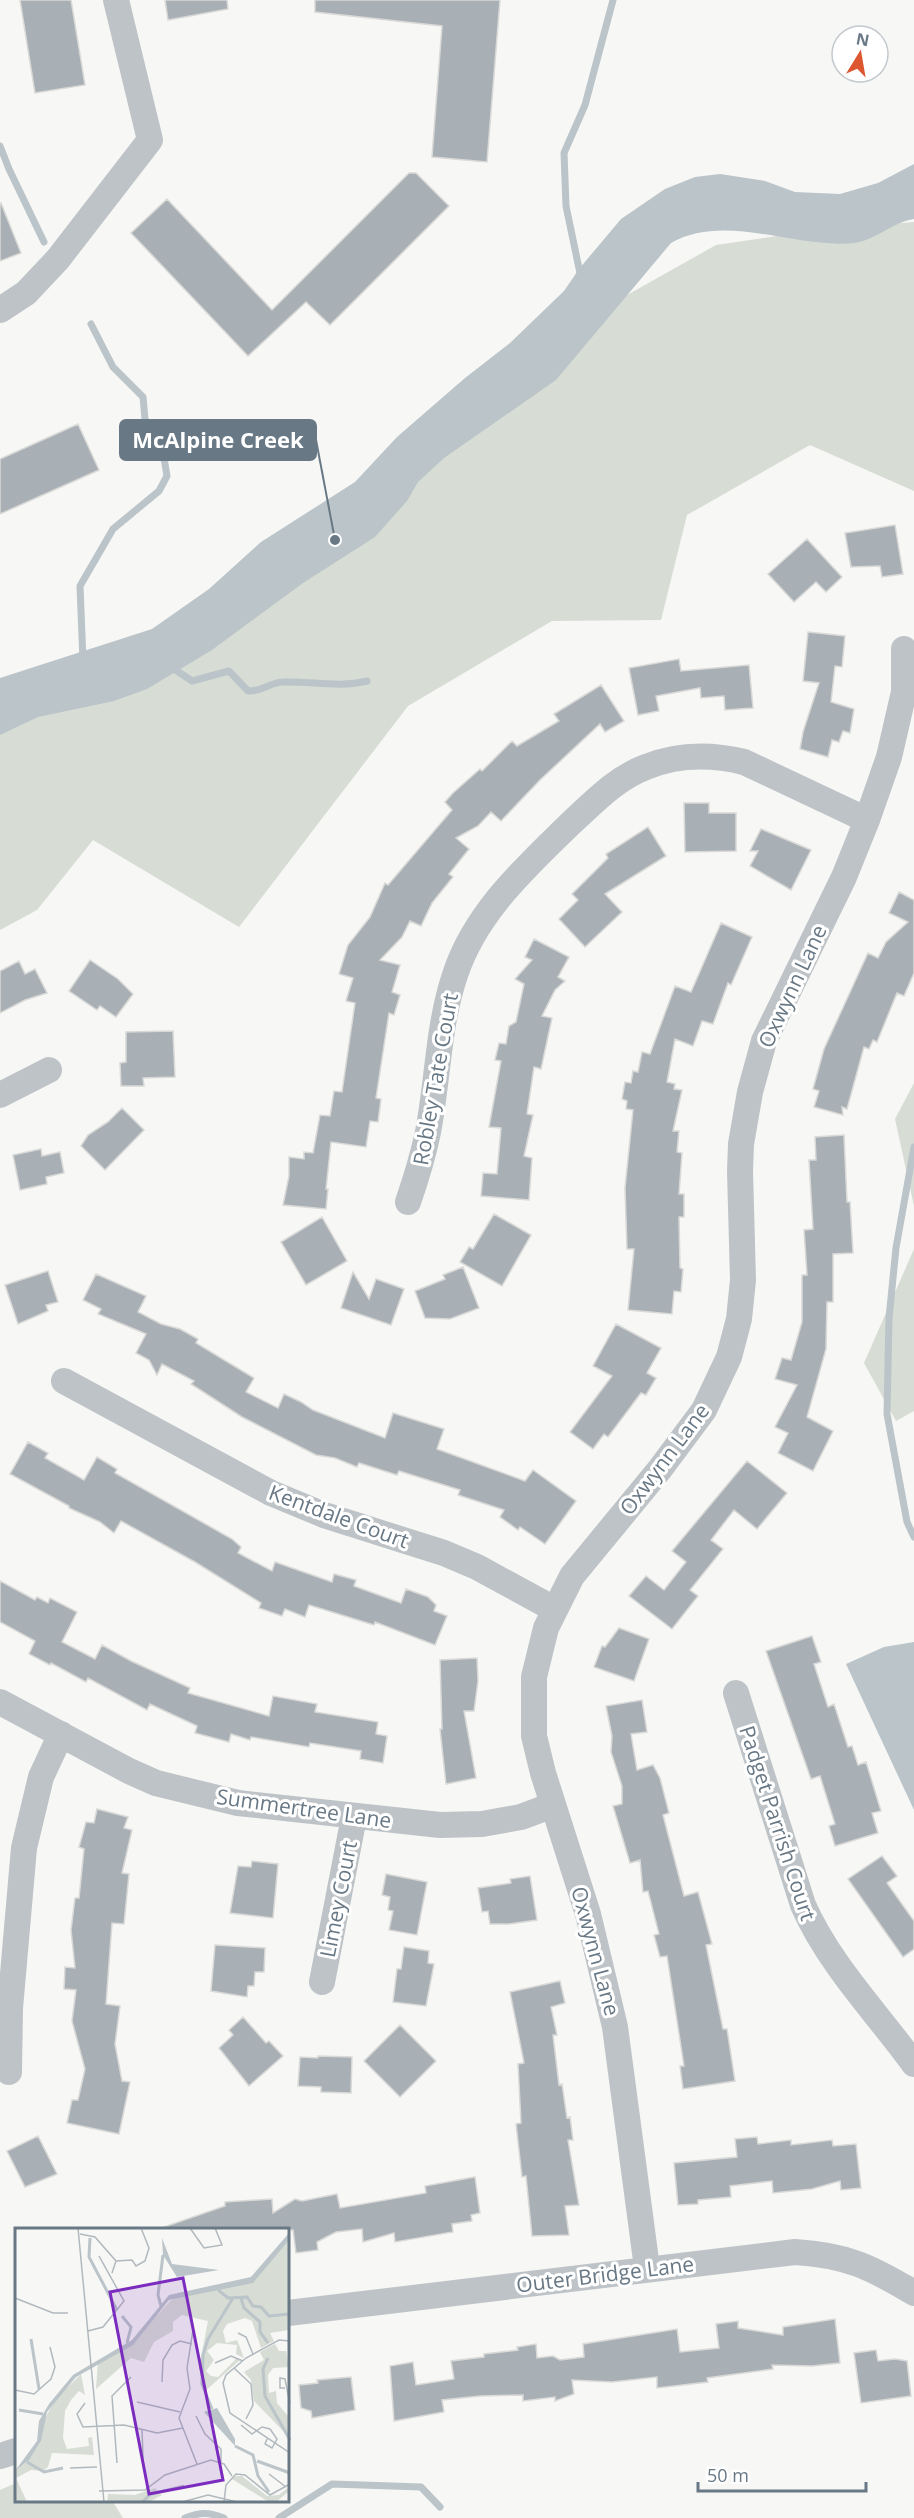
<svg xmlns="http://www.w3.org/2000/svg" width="914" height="2518" font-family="'Open Sans',sans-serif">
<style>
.green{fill:#d7dcd4}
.water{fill:#bac4c9}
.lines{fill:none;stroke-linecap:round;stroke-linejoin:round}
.stream{stroke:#bac4c9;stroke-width:7}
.building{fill:#a8b0b6;stroke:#d9d9d7;stroke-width:1.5}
.minor{stroke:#bec3c7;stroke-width:26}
.labels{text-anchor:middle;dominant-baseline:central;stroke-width:6;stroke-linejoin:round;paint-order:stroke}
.street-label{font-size:21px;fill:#687885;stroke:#fff}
.inset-river{fill:none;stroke:#bac4c9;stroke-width:3}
.inset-road{fill:none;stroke:#b1b9be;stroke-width:1.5}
.view{fill:#7b2cbf;fill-opacity:0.15;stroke:#7b2cbf;stroke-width:3}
.inset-edge{fill:none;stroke:#687885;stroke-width:3}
.leader{fill:none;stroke:#687885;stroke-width:2}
.callout-dot{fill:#687885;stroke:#fff;stroke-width:2}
.callout{fill:#687885;stroke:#687885;stroke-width:2}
.callout-label{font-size:22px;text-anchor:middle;font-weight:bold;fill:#fff}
</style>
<rect width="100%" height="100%" fill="#f7f7f5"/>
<path class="green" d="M914 222V491L810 445 687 515 661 620 552 621 408 706 239 927 93 840 37 910 0 930V714L159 662 549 339 716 245 826 229Z
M914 1083V1206L895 1119Z
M914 1249V1411L896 1421 864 1363Z
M16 2483V2502H113L123 2518H0V2490Z"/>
<path class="water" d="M914 164V219C893 222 876 240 854 243 795 249 725 212 671 243L556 380 444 458 418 482 407 501 375 537 303 583 212 650 147 689 114 701 38 717 0 735V678L152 629 209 589 261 542 355 482 397 437 465 378 510 343 564 291 579 269 621 219 665 189 695 177 720 174 765 181 795 192 840 194 878 183Z
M914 1642V1810L846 1664 884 1647Z"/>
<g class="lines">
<path class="stream" d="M0 146 9 169 44 242
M581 278 566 206 564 153 585 105 613 0
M83 661 80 586 113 529 159 491 167 476 164 458 145 419 143 397 113 367 91 324
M171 667 192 681 229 671 248 691C261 692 271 682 283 682 312 681 339 688 367 681
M914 1147 896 1248 889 1318 887 1414 907 1522 914 1537
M185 2518C200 2512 209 2512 224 2518
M279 2518 332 2484 421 2487 440 2507"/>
</g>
<path class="building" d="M20 0H71L85 85 35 93Z
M165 0H227L228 9 168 20Z
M315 0H500L487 162 432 157 442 26 315 12Z
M409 173H416L449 206 330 325 306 302 248 356 131 233 167 199 272 310Z
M1 203 21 253 0 261V204Z
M78 424 99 470 0 514V459Z
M895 525 903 574 882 577 880 566 851 567 845 533Z
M807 539 842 577 826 592 816 582 794 602 768 574Z
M808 632 845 636 842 667 835 666 831 702 854 709 850 733 843 731 839 742 832 740 828 757 800 749 803 732 819 683 803 681Z
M679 659 681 671 749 665 753 708 725 710 724 696 701 698 700 688 656 696 659 711 638 715 629 668Z
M601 685 624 721 605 732 600 724 540 780 501 821 491 812 478 826 456 838 469 849 449 874 453 877 432 903 421 926 410 921 402 937 380 960 400 965 392 992 400 995 394 1015 389 1013 376 1098 381 1099 378 1122 370 1121 366 1147 331 1142 326 1189H328L326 1209 283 1205 289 1176V1157L304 1159V1152L313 1153 320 1115 330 1116 334 1091 342 1092 355 1003 346 1001 353 978 339 974 348 945 370 917 385 883 388 885 452 810 445 802 453 793 480 769 482 771 512 741 517 746 559 721 554 714Z
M684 803H709V813H736V851L685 852Z
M648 827 666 856 605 894 622 912 585 947 559 919 578 900 572 894 608 858 606 854Z
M761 829 811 850 791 890 750 866 758 851H750Z
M899 892 914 900V973L904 996 897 993 877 1042 873 1040 869 1049 864 1047 847 1109 842 1107 843 1115 814 1107 819 1091 813 1089 824 1049 868 953 878 958 886 942 908 922 889 913Z
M721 923 752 937 731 985 728 983 713 1024 702 1021 693 1046 675 1039 667 1082 675 1084 674 1089 682 1090 673 1131H679L677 1152 682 1153 679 1194H684V1217H679L680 1268 683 1269 681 1292 674 1291 672 1314 628 1310 634 1249H627L625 1188 633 1110 626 1109 627 1101 622 1099 625 1082 631 1083 633 1071 638 1072 642 1052 650 1054 675 986 691 992Z
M534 939 569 957 558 977 565 981 555 990 542 1016 552 1018 541 1069 534 1067 527 1114 533 1115 524 1156 532 1158 529 1200 481 1196 483 1173 497 1174 501 1128 489 1127 501 1061 495 1060 499 1043 506 1044 509 1026 516 1022 524 984 515 979 532 960 525 957Z
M90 960 118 979 133 994 116 1017 100 1006 97 1010 69 991Z
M19 961 25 974 35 969 47 993 25 1000 0 1013V971Z
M173 1031 175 1077 143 1078 144 1086H121L120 1063 126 1062V1032Z
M122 1108 144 1130 105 1170 81 1146 88 1135 108 1122Z
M844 1135 847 1202H850L853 1253 833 1254V1302H827L826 1349 807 1417 833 1431 813 1471 778 1453 788 1433 775 1427 797 1385 775 1379 782 1358 791 1360 802 1322V1275H807L804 1230 813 1229 809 1160H816L815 1137Z
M41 1149 42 1156 60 1152 64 1173 46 1177 47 1184 20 1190 13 1155Z
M494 1214 531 1235 502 1286 460 1262 469 1247 473 1249Z
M322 1217 347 1261 306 1285 281 1242Z
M463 1267 479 1308 450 1319 425 1318 415 1291 445 1279 443 1275Z
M48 1271 58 1302 46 1305 48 1311 18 1324 5 1285Z
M353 1272 369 1299 376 1279 404 1289 391 1325 341 1308Z
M96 1274 146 1296 138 1312 161 1324 180 1329 198 1339 196 1343 254 1378 246 1392 278 1408 284 1394 301 1402 313 1410 385 1438 393 1413 444 1429 437 1449 525 1481 533 1470 576 1501 545 1544 520 1527 518 1530 500 1517 504 1510 458 1495 460 1490 399 1471 397 1475 359 1463 357 1467 335 1458 316 1455 242 1417 191 1384 194 1381 162 1364 157 1375 149 1360 136 1353 146 1334 98 1314 101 1309 83 1300Z
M616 1324 661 1348 647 1373 656 1378 646 1395 641 1393 608 1437 604 1434 593 1449 570 1432 612 1376 593 1366Z
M28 1442 48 1453 45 1458 84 1480 97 1457 117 1469 115 1473 232 1539 241 1547 238 1553 272 1571 275 1562 332 1582 334 1574 356 1580 354 1586 401 1603 406 1589 428 1597 436 1605 434 1611 447 1616 435 1645 375 1622 374 1625 309 1605 305 1617 285 1609 282 1616 259 1608 261 1603 195 1562 121 1521 114 1533 100 1522 69 1508V1506L10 1474Z
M747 1461 787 1493 757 1529 734 1510 711 1540 723 1549 690 1590 698 1596 672 1629 629 1596 646 1576 664 1590 686 1562 672 1551Z
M0 1581 35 1600 37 1597 48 1603 50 1598 77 1612 62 1642 95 1659 102 1645 131 1661 190 1688 188 1693 269 1716 273 1696 317 1704 315 1712 378 1722 376 1734 387 1736 383 1763 360 1759 361 1751 310 1743 309 1747 251 1737 250 1740 231 1734 229 1742 195 1733 197 1726 150 1704 147 1710 88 1678 86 1682 51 1663 50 1665 29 1654 35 1641 0 1622Z
M619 1628 649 1639 634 1681 594 1667 602 1646 605 1647Z
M812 1636 821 1662 814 1664 828 1707 834 1704 848 1747 852 1746 858 1765 866 1762 881 1811 872 1813 878 1833 835 1846 829 1826 835 1824 820 1776 811 1779 766 1651Z
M477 1658 478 1681 474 1711H464L476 1778 446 1784 440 1729H442L440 1660Z
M642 1700 647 1732 631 1734 637 1770 653 1765 660 1778 669 1813 663 1815 684 1896 698 1892 712 1944 706 1945 723 2029H727L735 2081 683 2089 680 2066H684L667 1956 660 1957 654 1935 659 1934 648 1891 643 1892 640 1860 630 1863 613 1806 622 1804V1786L611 1752 612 1736 606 1706Z
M97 1809 128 1817 124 1828 132 1830 122 1873 129 1874 124 1924 112 1923 106 2004 120 2006 115 2044 122 2081 130 2082 119 2134 67 2123 72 2100H78L85 2069 72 2021 76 1990 64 1989 65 1967 75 1968 71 1930 75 1898H79L84 1849 79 1847 86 1822 94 1823Z
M882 1856 897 1876 887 1883 914 1921V1949L903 1957 848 1879Z
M252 1861 278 1864 273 1918 230 1913 238 1866 251 1867Z
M386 1874 427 1882 417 1935 389 1930 393 1911 388 1910 390 1897 382 1895Z
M530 1876 537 1920 509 1924H490L488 1911 482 1912 478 1888 511 1883 510 1879Z
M215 1945 265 1948 264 1972H255L254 1986H248L247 1997 211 1991Z
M404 1947 429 1951 428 1963 434 1964 426 2006 393 2002 397 1969H401Z
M560 1981 565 2003 551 2007 557 2035H553L559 2085 562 2084 567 2118 570 2117 573 2140H568L579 2205 565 2206 569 2235 532 2236 526 2176 522 2177 516 2124 521 2123 518 2064 524 2063 510 1992Z
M243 2017 266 2043 269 2041 283 2056 249 2086 219 2048 233 2035 229 2030Z
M400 2025 436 2061 400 2097 364 2061Z
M318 2056 352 2057 351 2093 321 2092V2087L298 2086 300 2057 318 2058Z
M38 2136 57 2174 25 2187 7 2151Z
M757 2137 758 2144 791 2140V2145L832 2140 833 2146 856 2144 861 2188 841 2190 840 2181 812 2189 773 2193 772 2181 730 2186 731 2197 698 2200V2204L678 2205 674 2163 737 2157 735 2139Z
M475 2177 480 2213 471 2215 472 2221 452 2224 453 2232 395 2242 394 2233 363 2242 362 2229 336 2232 317 2242 318 2250 296 2253 293 2230H165L164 2227 225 2206V2202L272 2199 273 2213 295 2199 302 2201 337 2194 340 2208 426 2193 425 2186Z
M835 2319 840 2363 812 2366 772 2365 773 2369 707 2378 708 2382 657 2388V2377L612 2382 572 2380 574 2394 555 2401V2397L523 2401V2395L480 2396 442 2400 444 2412 394 2421 390 2366 413 2362 416 2385 454 2379 451 2361 484 2357V2354L518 2350 517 2347 536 2344 537 2358 553 2356 560 2360 584 2357 583 2344 677 2329 680 2352 719 2348 716 2324 738 2321V2328L783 2335V2327Z
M876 2350 878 2361 895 2359 907 2361 911 2396 861 2403 854 2353Z
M351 2377 355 2410 312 2418 311 2411 301 2408 299 2385 318 2383 317 2380Z"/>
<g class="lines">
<path class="minor" d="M0 310 26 293 58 259 150 140 116 0
M0 1095 49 1070
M408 1202C416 1179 423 1156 428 1132 438 1080 438 1025 455 975 475 913 525 868 570 824 593 803 616 778 646 767 678 754 711 754 744 762L867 820
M64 1381 271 1493 324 1515 444 1553 477 1567 554 1609
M736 1693 803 1905C829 1964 876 2012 914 2064
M0 1702 129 1771 156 1783 238 1803 440 1825 482 1824 521 1817 553 1805
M322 1982 354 1817
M9 2072 10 2008 24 1848 41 1777 61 1734
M647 2268 615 2027 588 1914 543 1773 534 1736V1677L546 1628 572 1576 660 1469 704 1410 729 1357 739 1319 743 1280 740 1171 741 1144 750 1092 764 1041 844 877 867 820 889 757 904 692V649
M288 2313 795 2252C846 2255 871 2267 914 2293
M0 2456 16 2451"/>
</g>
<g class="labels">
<g class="street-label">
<text transform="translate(792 986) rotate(-65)">Oxwynn Lane</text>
<text transform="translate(435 1079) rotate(-80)">Robley Tate Court</text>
<text transform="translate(664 1459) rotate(-53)">Oxwynn Lane</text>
<text transform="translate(339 1516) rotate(20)">Kentdale Court</text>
<text transform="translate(304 1808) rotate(8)">Summertree Lane</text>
<text transform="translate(778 1823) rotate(72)">Padget Parrish Court</text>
<text transform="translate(338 1899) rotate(-79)">Limey Court</text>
<text transform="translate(596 1951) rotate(75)">Oxwynn Lane</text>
<text transform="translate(605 2274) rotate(-7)">Outer Bridge Lane</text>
</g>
</g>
<g transform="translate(15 2228)">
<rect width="274" height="274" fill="#f7f7f5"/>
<path d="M274 10V102L255 105 259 113 246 120 237 93 230 90 212 96 208 103 211 115 222 112 229 130 221 126 222 117 202 115 192 123 199 132 191 143 196 148 203 149 222 130 225 132 189 164 184 140 193 93 167 87 158 94V103L139 114 129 134 116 130 81 161 83 134 118 114 156 72 236 50ZM260 116 264 123H271L274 139 258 140 253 147 254 165 261 163 262 175 273 188 274 209 239 173 236 152 229 144 249 132 245 124ZM66 146 70 167 64 163 56 172 50 183 48 210 52 221 74 218 73 210 77 209 79 227 37 225 33 239 28 243 16 242 1 250 12 274H0V243L12 234 25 215 28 194 40 172ZM221 248H227L252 268 264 267 274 259V263L261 274H254L217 251ZM140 260 147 267 134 274H92L93 266 120 267Z" fill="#d7dcd4"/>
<path d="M274 5V12L238 55 154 72 118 117 61 149 32 184 26 213 14 232 0 243 22 213 24 193 34 176 58 147 117 112 154 67 236 49ZM147 10 157 36 204 42 162 49 148 27ZM202 180 220 211V218L189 184Z" fill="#bac4c9"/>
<path class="inset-river" d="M75 10 74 29 102 82M203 62 213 70 232 69 238 78 246 79 254 88 275 86M226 70 229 80 245 94V104L253 115M146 78 143 67 148 27M107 88 116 99 112 115M16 111 24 161M253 130 248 141 250 168 275 212M197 181 187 156 188 127 193 111 218 70M4 182 28 186M220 218 238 227 243 248 254 264M242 233 275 245M12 234 29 244 48 240M127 274 136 266 169 258"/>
<path class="inset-road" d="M63 0 89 274M175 0 189 20 207 17 200 0M65 6 80 9 101 33 97 45M101 33 117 32 121 38 130 33 134 20 126 0M0 70 38 85H53M178 102 172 140 175 161 164 190 182 236M73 103 88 99 109 73 84 28M223 105 231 109 238 126M275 113 264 112 231 130 211 147 208 155 215 185 275 225M200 135 216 128 228 133M219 140 236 156 238 177 231 191M147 154 148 132 157 117 165 113 177 116M270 160H265V150L270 151 275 176M0 162 19 166 36 151 40 139 35 119M122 174 165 184M70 175 62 186 68 199 109 197 142 205 168 200M181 188 190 206 206 221V234M226 197 237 206 247 199 255 201 262 211 257 220 250 216 252 211M127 202 128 230M102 235 97 168 116 149M55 240 82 239M254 246 271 259M84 263 130 262 150 247 196 232 209 236 217 248M167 274 193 267 222 274M209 274 211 257 221 246 230 247 255 267 275 256"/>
<path class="view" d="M168 50 208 252 134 266 95 64Z"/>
<rect width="274" height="274" class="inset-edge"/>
</g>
<path class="leader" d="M335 540L316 440"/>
<circle class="callout-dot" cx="335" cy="540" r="6"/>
<rect class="callout" x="120" y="420" width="196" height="40" rx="6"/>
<g class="callout-label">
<text x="218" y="448">McAlpine Creek</text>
</g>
<g transform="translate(860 54) rotate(11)"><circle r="28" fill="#ffffff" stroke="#c3c9ce" stroke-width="1.5"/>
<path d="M0-4.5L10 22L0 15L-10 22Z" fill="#dc5730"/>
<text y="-9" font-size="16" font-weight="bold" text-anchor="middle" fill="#687885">N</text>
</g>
<path d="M698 2482v9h168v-9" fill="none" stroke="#687885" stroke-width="3"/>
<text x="707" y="2482" font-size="18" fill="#687885" stroke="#ffffff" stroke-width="4.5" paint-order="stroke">50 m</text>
</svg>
